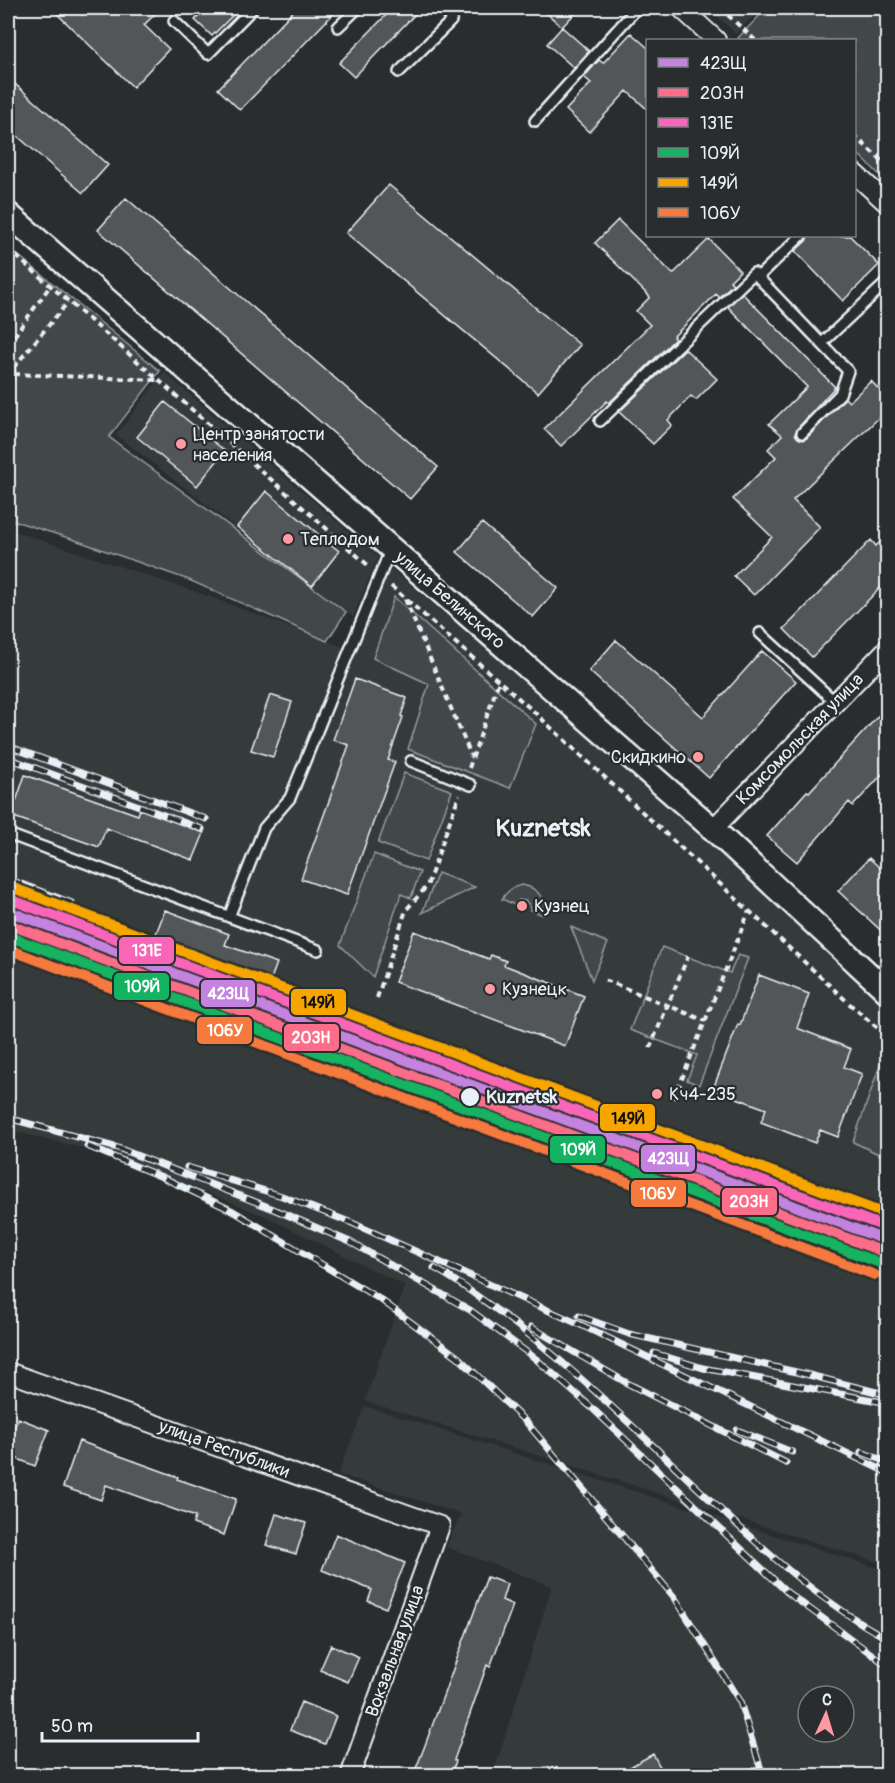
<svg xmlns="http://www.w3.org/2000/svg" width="895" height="1783" font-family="Pangolin,sans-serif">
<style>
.built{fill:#363a3b;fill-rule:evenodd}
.green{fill:#424648;stroke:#959ca0;stroke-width:1.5}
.building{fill:#535759;stroke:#e8f1f8;stroke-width:1.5}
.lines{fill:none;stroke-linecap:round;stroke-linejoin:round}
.service-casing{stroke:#e8f1f8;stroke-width:14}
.minor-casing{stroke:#e8f1f8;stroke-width:22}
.tertiary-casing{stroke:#e8f1f8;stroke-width:27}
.path{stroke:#e8f1f8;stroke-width:4;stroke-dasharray:6 4.5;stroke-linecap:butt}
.service{stroke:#2a2d2e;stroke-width:9}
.minor{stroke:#2a2d2e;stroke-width:18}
.tertiary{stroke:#2a2d2e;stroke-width:22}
.rail-casing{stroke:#e8f1f8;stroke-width:7}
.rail{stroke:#2a2d2e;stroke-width:4.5;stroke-dasharray:14;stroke-linecap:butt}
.rail-1-casing{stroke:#2a2d2e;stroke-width:15}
.rail-2-casing{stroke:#2a2d2e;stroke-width:15}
.rail-3-casing{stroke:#2a2d2e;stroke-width:15}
.rail-4-casing{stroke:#2a2d2e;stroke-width:15}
.rail-5-casing{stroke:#2a2d2e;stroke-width:15}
.rail-6-casing{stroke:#2a2d2e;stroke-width:15}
.rail-1{stroke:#c483df;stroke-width:10}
.rail-2{stroke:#fb6d88;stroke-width:10}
.rail-3{stroke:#fa66b7;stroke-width:10}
.rail-4{stroke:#13b361;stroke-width:10}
.rail-5{stroke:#f7a600;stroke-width:10}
.rail-6{stroke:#f6793e;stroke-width:10}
.poi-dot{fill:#ff9aa2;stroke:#2a2d2e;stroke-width:2}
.stop-dot{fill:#e8f1f8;stroke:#2a2d2e;stroke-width:2}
.labels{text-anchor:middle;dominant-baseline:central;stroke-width:4.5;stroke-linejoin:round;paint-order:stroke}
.poi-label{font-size:18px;fill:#e8f1f8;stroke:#2a2d2e;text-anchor:start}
.street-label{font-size:18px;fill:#e8f1f8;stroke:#2a2d2e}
.stop-label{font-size:18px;font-weight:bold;fill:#e8f1f8;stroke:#2a2d2e;text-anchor:start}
.district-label{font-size:24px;font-weight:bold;fill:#e8f1f8;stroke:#2a2d2e}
.line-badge{stroke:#2a2d2e;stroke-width:2}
.badge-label{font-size:16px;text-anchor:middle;font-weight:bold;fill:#fff}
.pale-badge-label{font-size:16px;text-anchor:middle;font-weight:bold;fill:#111}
</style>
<rect width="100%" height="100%" fill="#2a2d2e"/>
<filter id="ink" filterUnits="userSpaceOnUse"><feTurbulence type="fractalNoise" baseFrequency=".0167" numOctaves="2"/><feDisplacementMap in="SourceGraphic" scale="12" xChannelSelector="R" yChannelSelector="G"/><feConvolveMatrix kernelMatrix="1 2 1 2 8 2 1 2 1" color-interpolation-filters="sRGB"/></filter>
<g filter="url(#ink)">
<path class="built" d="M708 8H761L736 34Z
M164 372 378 557 353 617 116 435Z
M8 529 202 594 343 647 381 560 887 989V1565L365 1401 405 1286 265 1216 118 1156 8 1130Z
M365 1406 887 1571V1775H493L552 1586 446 1547 461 1514 338 1474ZM808 1696H844V1732H808Z"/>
<path class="green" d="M767 8H887V182L855 151 854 40H740L738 38Z
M8 247 160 371 109 437 346 612 327 641 189 580 75 540 8 519Z
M394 597 536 724 510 788 408 749 429 684 373 658Z
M404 773 452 791 426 861 378 843Z
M374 854 420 872 411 898 401 894 373 977 340 945Z
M438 873 475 887 422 913Z
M522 885C539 888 546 899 543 915L530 910 529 905 526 901 519 900 515 905 502 899C507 891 512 887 522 885Z
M571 927 608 943 592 980Z
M662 947 730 973 738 955 748 958 699 1085 687 1080 697 1055 630 1030Z
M887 1045V1158L853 1142Z"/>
<path class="building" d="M51 8H161L144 25 169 49 133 87Z
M207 8H240L212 36 195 20Z
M296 8H339L240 110 218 89Z
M393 8H421L354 77 339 63Z
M541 8H580L562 27Z
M562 27 589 51 574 68 547 44Z
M631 33 648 48V110L627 91 589 132 566 110 591 83 584 77 599 60 603 63Z
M8 78 108 165 83 193 8 128Z
M389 185 580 345 538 393 346 233Z
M126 198 438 467 410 499 98 230Z
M618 220 673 274 709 239 740 271 730 281 733 284 719 297 716 294 673 337 675 339 609 403 607 401 561 446 544 429 650 325 636 311 650 297 595 243Z
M808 236H850L879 265 843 301 795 251 806 241Z
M742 293 835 387 797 429 795 434 798 438 803 440 807 438 845 398 849 402 871 381 888 399V409L793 500 820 527 754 595 734 576 772 537 733 499 776 457 768 449 782 435 769 424 807 387 728 307Z
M685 349 717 379 696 400 691 396 668 420 672 425 653 444 619 412Z
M165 402 225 451 197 486 137 437Z
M266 491 339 551 312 586 237 527Z
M482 523 558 588 533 617 457 552Z
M888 534V580L812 657 784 629 871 540 876 546Z
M616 640 703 717 762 651 796 681 709 778 589 671Z
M355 679 407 698 401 716 403 717 388 760 395 762 347 895 301 879 349 745 333 740Z
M270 695 292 702 273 757 251 750Z
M888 705V768L853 806 849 802 797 862 767 836 807 791 809 792Z
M25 775 138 815 140 809 204 833 193 860 106 828 99 847 11 816Z
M869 858 888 875V937L838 891Z
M165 910 229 934 225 945 277 963 271 979 219 961 218 964 154 939Z
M414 931 489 959 491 955 506 961 504 965 584 996 565 1046 395 982Z
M759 975 809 994 797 1028 851 1049 844 1067 862 1074 838 1137 820 1130 815 1143 761 1122 766 1109 713 1089 738 1024 740 1025Z
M18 1418 49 1430 35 1466 8 1455V1444Z
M79 1441 178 1477 177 1479 236 1499 224 1535 193 1524 195 1517 106 1485 101 1500 63 1487Z
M276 1514 306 1523 296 1554 266 1545Z
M336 1534 405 1563 386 1608 368 1601 372 1590 322 1570Z
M487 1577 507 1584 502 1600 513 1605 490 1667 487 1665 454 1760 456 1761 450 1776H413L424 1748Z
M331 1645 359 1657 348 1682 320 1670Z
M301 1702 336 1716 325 1744 290 1730Z
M653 1754 665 1776H614Z"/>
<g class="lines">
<g class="service-casing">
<path id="service" d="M174 21 208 54 253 8
M338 27 358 8
M399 72 451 21 454 8
M535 121 637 8
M758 277 801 236
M822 343 888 281
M600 421 754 273 848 371 840 394 802 433
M760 633 835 702
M411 761 471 785
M8 834 318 950
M229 917 264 828 290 798 391 548"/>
</g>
<g class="minor-casing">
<path id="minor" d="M681 8 716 40
M854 173 888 204
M713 829 888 648
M8 1372 440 1526 350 1776"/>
</g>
<g class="tertiary-casing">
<path id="tertiary" d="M8 214 713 829 888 992"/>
</g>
<path class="path" d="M720 8 755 40
M854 135 888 167
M8 249 120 346 370 567
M8 345 50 286
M8 358C17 367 16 377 8 387
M14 367 68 302
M14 374 158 380
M391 586 532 710 852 1006 888 1037
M405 599 472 758
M469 768 499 681
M605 980 706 1021
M377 998 406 910 427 886 459 795
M650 1048 688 956
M674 1099 749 911"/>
<use href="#service" class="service"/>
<use href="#minor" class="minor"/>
<use href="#tertiary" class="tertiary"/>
<g class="rail-casing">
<path id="rail" d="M8 746 206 819
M8 758 202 829
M8 879 72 903
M8 1118 118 1148 271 1208 350 1242 470 1310 536 1359 592 1408 788 1593 888 1666
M87 1146 162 1177 233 1211 381 1300 458 1357 527 1423 675 1598 740 1702 763 1776
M187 1167 282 1196 352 1223 581 1325 888 1473
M434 1268C455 1279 474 1294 494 1308 575 1367 646 1440 719 1508 771 1557 824 1604 888 1639
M579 1316 629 1334 805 1374 888 1395
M531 1327 627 1383 786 1463
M654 1353 703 1368 888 1403
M737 1430 792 1452
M861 1452 888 1462"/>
</g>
<use href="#rail" class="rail"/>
<g class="rail-1-casing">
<path id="rail-1" d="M8 911 888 1241"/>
</g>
<g class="rail-2-casing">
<path id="rail-2" d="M8 924 884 1252"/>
</g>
<g class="rail-3-casing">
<path id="rail-3" d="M12 900 888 1228"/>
</g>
<g class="rail-4-casing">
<path id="rail-4" d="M8 936 880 1263"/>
</g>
<g class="rail-5-casing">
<path id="rail-5" d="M16 889 888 1215"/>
</g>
<g class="rail-6-casing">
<path id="rail-6" d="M8 949 875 1275"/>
</g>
<use href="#rail-1" class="rail-1"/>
<use href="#rail-2" class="rail-2"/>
<use href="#rail-3" class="rail-3"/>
<use href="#rail-4" class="rail-4"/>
<use href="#rail-5" class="rail-5"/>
<use href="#rail-6" class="rail-6"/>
</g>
</g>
<g class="poi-dot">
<circle cx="181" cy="444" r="6"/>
<circle cx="288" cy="539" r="6"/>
<circle cx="698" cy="757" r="6"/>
<circle cx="522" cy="906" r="6"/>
<circle cx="490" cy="989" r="6"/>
<circle cx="657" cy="1094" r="6"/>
</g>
<circle class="stop-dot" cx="470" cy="1097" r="10"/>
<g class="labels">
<g class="poi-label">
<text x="193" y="434">Центр занятости<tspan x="193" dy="21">населения</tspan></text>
<text x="300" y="539">Теплодом</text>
<text x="686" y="757" text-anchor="end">Скидкино</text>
<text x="534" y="906">Кузнец</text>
<text x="502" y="989">Кузнецк</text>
<text x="669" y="1094">Кч4-235</text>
</g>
<g class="street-label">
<text transform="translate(450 600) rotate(41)">улица Белинского</text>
<text transform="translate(800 739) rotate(-46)">Комсомольская улица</text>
<text transform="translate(224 1449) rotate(20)">улица Республики</text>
<text transform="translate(395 1651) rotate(-70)">Вокзальная улица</text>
</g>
<g class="stop-label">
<text x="486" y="1097">Kuznetsk</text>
</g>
<g class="district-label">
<text x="543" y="828">Kuznetsk</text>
</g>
</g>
<g class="line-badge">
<rect x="118" y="936" width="57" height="29" rx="6" fill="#fa66b7"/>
<rect x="113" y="972" width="57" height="29" rx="6" fill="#13b361"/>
<rect x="200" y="979" width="56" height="29" rx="6" fill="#c483df"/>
<rect x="290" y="988" width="57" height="28" rx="6" fill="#f7a600"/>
<rect x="196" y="1016" width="57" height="29" rx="6" fill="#f6793e"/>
<rect x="283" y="1023" width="57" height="29" rx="6" fill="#fb6d88"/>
<rect x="599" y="1103" width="57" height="29" rx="6" fill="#f7a600"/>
<rect x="549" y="1135" width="57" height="29" rx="6" fill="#13b361"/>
<rect x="640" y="1144" width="56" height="29" rx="6" fill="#c483df"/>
<rect x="630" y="1179" width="57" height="29" rx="6" fill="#f6793e"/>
<rect x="721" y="1187" width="57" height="29" rx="6" fill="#fb6d88"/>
</g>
<g class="badge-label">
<text x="147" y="956">131Е</text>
<text x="142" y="992">109Й</text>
<text x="228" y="999">423Щ</text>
<text x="225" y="1036">106У</text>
<text x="311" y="1043">203Н</text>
<text x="578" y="1155">109Й</text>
<text x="668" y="1164">423Щ</text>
<text x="658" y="1199">106У</text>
<text x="749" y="1207">203Н</text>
</g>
<g class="pale-badge-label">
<text x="318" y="1008">149Й</text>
<text x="628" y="1124">149Й</text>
</g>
<rect width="895" height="1783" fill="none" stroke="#2a2d2e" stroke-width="30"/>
<rect x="15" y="15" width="865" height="1753" fill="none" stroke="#e8f1f8" stroke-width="2" filter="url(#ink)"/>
<rect x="646" y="39" width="210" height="198" fill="#2a2d2e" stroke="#767b7f" stroke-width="1.5"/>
<rect x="658" y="58" width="30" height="9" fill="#c483df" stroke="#767b7f" stroke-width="1.5"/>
<text x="700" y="69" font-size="18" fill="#e8f1f8">423Щ</text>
<rect x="658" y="88" width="30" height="9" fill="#fb6d88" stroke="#767b7f" stroke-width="1.5"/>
<text x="700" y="99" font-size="18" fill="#e8f1f8">203Н</text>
<rect x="658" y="118" width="30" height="9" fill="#fa66b7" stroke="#767b7f" stroke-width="1.5"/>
<text x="700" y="129" font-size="18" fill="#e8f1f8">131Е</text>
<rect x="658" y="148" width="30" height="9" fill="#13b361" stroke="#767b7f" stroke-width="1.5"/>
<text x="700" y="159" font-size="18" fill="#e8f1f8">109Й</text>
<rect x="658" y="178" width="30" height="9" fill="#f7a600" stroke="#767b7f" stroke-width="1.5"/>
<text x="700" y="189" font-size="18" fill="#e8f1f8">149Й</text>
<rect x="658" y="208" width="30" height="9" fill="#f6793e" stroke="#767b7f" stroke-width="1.5"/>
<text x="700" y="219" font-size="18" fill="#e8f1f8">106У</text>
<g transform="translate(826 1714) rotate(4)"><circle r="28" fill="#2a2d2e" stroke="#767b7f" stroke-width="1.5"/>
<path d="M0-4.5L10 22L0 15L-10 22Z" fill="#ff9aa2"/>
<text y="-9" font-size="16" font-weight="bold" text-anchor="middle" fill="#e8f1f8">С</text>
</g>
<path d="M42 1732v9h156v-9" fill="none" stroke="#e8f1f8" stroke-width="3"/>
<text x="51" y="1732" font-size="18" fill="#e8f1f8" stroke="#2a2d2e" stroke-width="4.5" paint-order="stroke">50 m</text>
</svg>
